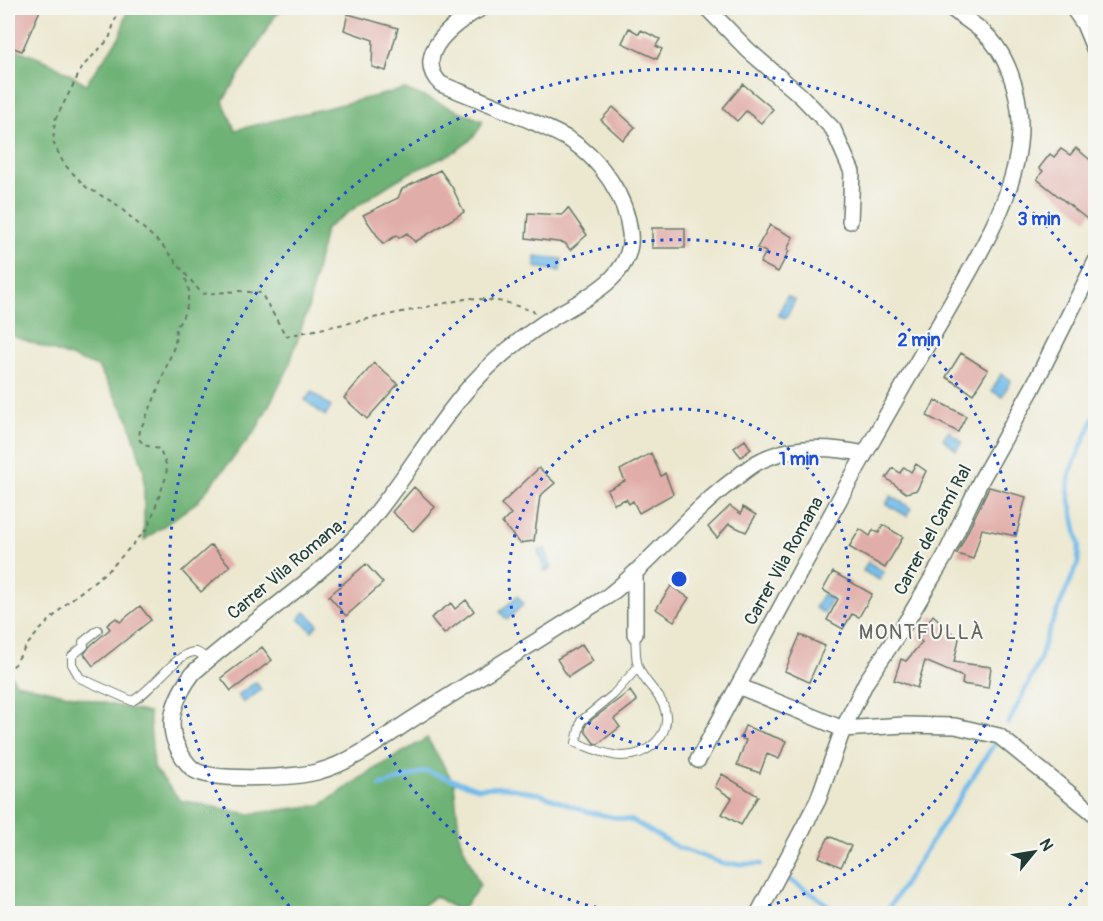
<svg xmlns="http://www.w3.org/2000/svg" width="1103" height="921" font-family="Pangolin,sans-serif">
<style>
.forest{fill:#6eb276;stroke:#467855;stroke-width:1.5}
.water{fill:#70bae9;stroke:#487c8e;stroke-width:1.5}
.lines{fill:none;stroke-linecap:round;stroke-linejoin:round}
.stream{stroke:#70bae9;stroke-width:4.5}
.building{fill:#e1ada8}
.service-casing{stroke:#67796b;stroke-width:10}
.minor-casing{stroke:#67796b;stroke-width:18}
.path{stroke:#67796b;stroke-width:2;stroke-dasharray:4.5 4.5;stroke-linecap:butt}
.service{stroke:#fff;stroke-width:8}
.minor{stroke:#fff;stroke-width:15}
.ring{fill:none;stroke:#1d4ed8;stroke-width:3;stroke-dasharray:3 6}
.labels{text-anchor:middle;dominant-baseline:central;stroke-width:4.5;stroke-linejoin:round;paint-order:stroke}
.street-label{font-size:18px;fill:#1f3d34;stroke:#f6f6f2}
.neighbourhood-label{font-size:20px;letter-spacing:1.5px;fill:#63645d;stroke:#f6f6f2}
.centre{fill:#1d4ed8;stroke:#f6f6f2;stroke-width:3}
.ring-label{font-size:18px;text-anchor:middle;font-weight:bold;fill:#1d4ed8;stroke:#f6f6f2;stroke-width:4.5;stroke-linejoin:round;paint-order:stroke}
</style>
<rect width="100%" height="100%" fill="#f6f6f2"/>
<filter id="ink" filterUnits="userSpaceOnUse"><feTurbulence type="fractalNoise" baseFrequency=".0167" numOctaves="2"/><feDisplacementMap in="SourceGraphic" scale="12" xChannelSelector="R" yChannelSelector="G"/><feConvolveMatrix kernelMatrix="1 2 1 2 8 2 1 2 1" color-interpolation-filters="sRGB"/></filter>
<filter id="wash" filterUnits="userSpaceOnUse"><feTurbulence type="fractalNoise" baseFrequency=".008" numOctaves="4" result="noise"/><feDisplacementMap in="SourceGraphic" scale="24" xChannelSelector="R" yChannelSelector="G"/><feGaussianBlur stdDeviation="1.35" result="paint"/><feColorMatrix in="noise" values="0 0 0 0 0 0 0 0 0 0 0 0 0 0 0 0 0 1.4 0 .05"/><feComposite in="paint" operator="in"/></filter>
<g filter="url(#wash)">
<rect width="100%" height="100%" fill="#ece8d0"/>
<path class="forest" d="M128 8H286L275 16 223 101 235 130 405 89 483 121C471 153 430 161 402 177 375 192 350 212 325 229L309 305 288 369 256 430 197 502 144 540V471L128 418 98 367 8 334V46L51 63 86 84 120 36Z
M8 669 16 683 149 713 154 768 180 800 249 814 321 805 371 771 427 738 454 783 460 839 480 886 460 912 435 896 412 914 8 913Z"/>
<path class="water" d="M535 256 562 259 560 271 535 267Z
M787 296 795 300 786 318 778 315Z
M1001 374 1011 380 1002 397 992 391Z
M312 392 331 407 325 416 305 400Z
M949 431 962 442 956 450 943 439Z
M891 496 911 508 907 516 886 504Z
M545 549 552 568 545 571 538 551Z
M868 562 884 572 879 580 863 571Z
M823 594 832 599 824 613 815 608Z
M517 596 524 604 507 620 500 612Z
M305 612 318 624 312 631 299 619Z
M256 682 261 690 243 703 238 695Z"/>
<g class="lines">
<path class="stream" d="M1008 724 1040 660 1046 637 1078 563 1079 545 1068 490 1070 472 1096 413
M380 786 426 771 477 788 504 787 540 794 588 812 633 821 677 847 724 864H761
M785 877 820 899 838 914
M885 914 994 744"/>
</g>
<g id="blocks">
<path class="building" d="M8 8H41L22 51 8 46Z
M348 14 398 28 386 71 372 67 373 40 344 30Z
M629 28 639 34 641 30 660 39 656 46 662 49 657 59 622 43Z
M743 84 773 109 761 123 746 111 737 121 723 108Z
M613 107 635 127 623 140 601 120Z
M1076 148 1095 164V208L1087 219 1037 179 1043 171 1039 168 1050 154 1054 157 1061 149 1070 155Z
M440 170 452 187 464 212 415 242 407 233 399 238 397 235 383 244 363 215 398 198 402 189Z
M568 208 587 235 570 250 565 243 526 238 528 213 562 215Z
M770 225 793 237 787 250 789 251 778 272 760 263 766 252 757 248Z
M652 228H685V248H652Z
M961 353 988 370 973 394 946 377Z
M374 363 398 384 367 419 344 398Z
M935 400 966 416 958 432 927 416Z
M745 440 751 449 741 457 734 448Z
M651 453 661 476 665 473 673 494 639 513 633 501 629 504 626 499 614 504 607 490 625 481 620 470Z
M916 464 926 471 917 490 906 493 886 478 893 468 900 473 904 467 911 472Z
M539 468 555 483 540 496 534 541 520 543 502 523 511 514 501 504Z
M414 487 435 507 413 531 392 512Z
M989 487 1026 497 1016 536 982 529 973 559 957 554Z
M730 506 741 514 743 507 756 515 746 532 729 524 717 538 708 527Z
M883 525 903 537 885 568 849 547 860 529 870 536 873 530 879 533Z
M211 545 230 566 201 592 182 571Z
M366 564 383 583 346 616 329 596Z
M833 572 872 594 859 617 852 614 843 629 827 620 838 599 823 590Z
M671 586 689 598 674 621 656 609Z
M466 600 474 611 444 634 431 618 451 603 455 609Z
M140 606 151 620 93 666 84 654 90 646 110 629 107 625 116 618 120 622Z
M933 615 959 639 954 662 991 667 988 688 962 684 963 677 925 661 917 688 894 680 901 659 906 661 922 642 917 637Z
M800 635 825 646 809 682 785 671Z
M582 644 593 661 568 677 557 659Z
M262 647 272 660 231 691 221 678Z
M630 691 637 701 614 719 620 727 598 744 594 743 585 731 586 724Z
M745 726 786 741 779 759 767 754 760 773 737 765 746 740 740 738Z
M722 774 758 796 741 825 722 814 732 798 715 787Z
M829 836 851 846 841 867 819 857Z"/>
</g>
</g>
<g filter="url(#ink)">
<use href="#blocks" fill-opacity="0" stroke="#67796b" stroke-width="1.5"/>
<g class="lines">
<g class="service-casing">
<path id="service" d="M98 630 83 642 84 646 72 656V664L80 678 132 701C152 692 178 650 196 652 200 653 204 657 208 659
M635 634C636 644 635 657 638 666 643 683 661 693 665 710 672 736 646 757 621 756 607 756 590 747 576 743L581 721 613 695 638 667"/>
</g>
<g class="minor-casing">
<path id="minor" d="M482 8C457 20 410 55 441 84 473 97 506 110 538 124 548 129 560 134 570 140 601 160 626 196 630 233 635 281 575 302 541 325 516 342 493 361 472 384 432 429 403 484 363 529 312 584 249 623 193 673 178 693 165 718 176 744 180 753 186 764 194 770 214 782 298 778 320 771 356 761 388 734 419 715 482 675 545 636 608 596 653 561 687 515 732 481 741 474 751 465 762 460 793 445 832 447 865 454
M707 8 748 50 800 95 833 129 852 172 850 221
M951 8C961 16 973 23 983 32 1007 52 1019 92 1020 122 1022 190 975 261 943 318 917 362 891 407 866 452 822 529 781 608 738 686L843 729 904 725 955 726 999 736 1096 815
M1073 8 1084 24 1096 53
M635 575V634
M698 760 738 686
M758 914 818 800 843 729 866 682 908 619 945 556 980 482 1032 389 1096 261"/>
</g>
<path class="path" d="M119 8 109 39 83 66 55 120 53 142 64 164 86 187 116 204 162 245 202 294 239 291 261 293 286 336 470 298 505 302 535 312
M8 674 27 645 39 631 68 602 111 568 148 528 166 477 167 466 159 449 144 445 139 439 140 430 153 402 175 344 176 327 181 321 187 306 189 291 185 275"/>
<use href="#service" class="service"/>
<use href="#minor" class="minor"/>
</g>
</g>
<g class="ring">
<circle cx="679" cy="579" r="170"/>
<path d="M623 913A339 339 0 1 1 735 913"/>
<path d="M1093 875A509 509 0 0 1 1063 913M295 913A509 509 0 1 1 1093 283"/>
</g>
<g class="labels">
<g class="street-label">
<text transform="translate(933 530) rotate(-62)">Carrer del Camí Ral</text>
<text transform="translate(784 561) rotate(-61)">Carrer Vila Romana</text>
<text transform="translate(285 570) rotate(-40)">Carrer Vila Romana</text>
</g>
<g class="neighbourhood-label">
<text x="922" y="632">MONTFULLÀ</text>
</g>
</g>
<circle cx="679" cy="579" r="9" class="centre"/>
<g class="ring-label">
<text x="1039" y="225">3 min</text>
<text x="919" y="346">2 min</text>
<text x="799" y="465">1 min</text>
</g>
<rect width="1103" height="921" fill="none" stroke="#f6f6f2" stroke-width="30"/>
<g transform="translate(1034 852) rotate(60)" stroke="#f6f6f2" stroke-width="4.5" paint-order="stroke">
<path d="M0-4.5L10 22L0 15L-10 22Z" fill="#1f3d34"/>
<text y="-9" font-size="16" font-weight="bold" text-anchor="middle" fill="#1f3d34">N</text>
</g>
</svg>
